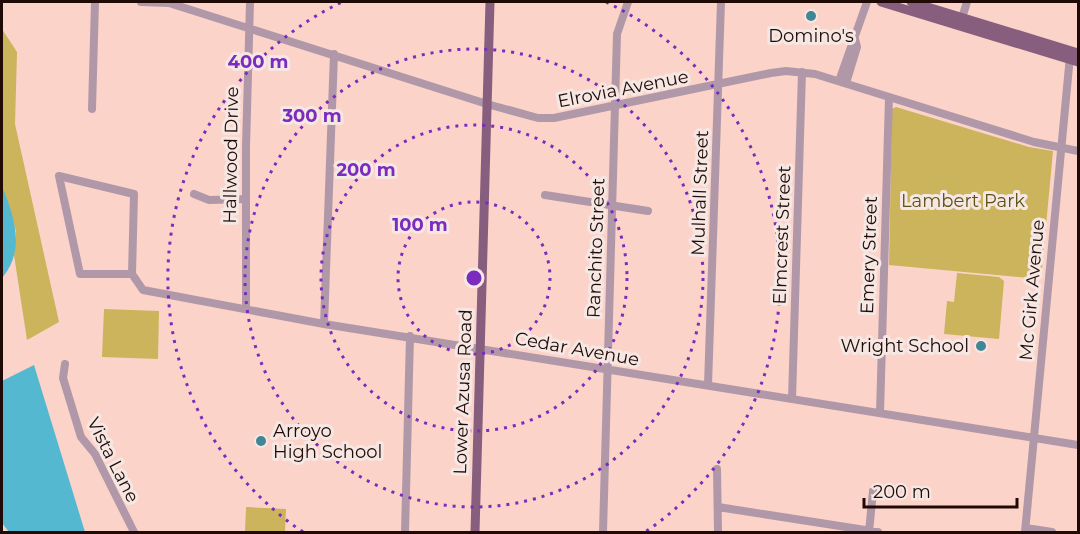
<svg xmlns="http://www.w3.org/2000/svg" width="1080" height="534" font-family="Montserrat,sans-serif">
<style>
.green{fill:#cbb45c}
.water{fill:#53b8d0}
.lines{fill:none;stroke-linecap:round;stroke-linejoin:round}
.minor{stroke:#b098a9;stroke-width:8}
.major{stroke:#875e7d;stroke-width:9}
.ring{fill:none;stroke:#7b2cbf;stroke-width:3;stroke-dasharray:3 6}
.poi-dot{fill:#428595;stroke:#f5e7e4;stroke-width:2}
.labels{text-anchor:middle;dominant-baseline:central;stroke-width:6;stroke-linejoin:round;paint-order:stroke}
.poi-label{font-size:18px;fill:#200a05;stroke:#f5e7e4}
.street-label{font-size:18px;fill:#200a05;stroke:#f5e7e4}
.park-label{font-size:18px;fill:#5f5116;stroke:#f5e7e4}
.centre{fill:#7b2cbf;stroke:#f5e7e4;stroke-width:3}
.ring-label{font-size:18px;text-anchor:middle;font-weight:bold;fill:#7b2cbf;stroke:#f5e7e4;stroke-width:6;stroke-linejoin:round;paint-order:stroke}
</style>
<rect width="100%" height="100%" fill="#fcd3c8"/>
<path class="green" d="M2 29 17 52 15 124 59 322 27 340 14 255 16 231 2 186Z
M896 107 1029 147 1053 151 1041 279 889 265 892 109Z
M957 273 999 277 1004 281 999 339 944 334 947 301 954 302Z
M104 309 159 311 158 359 102 357Z
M246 507 286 509 285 532H245Z"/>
<path class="water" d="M2 186C14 216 26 250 2 278Z
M34 365 85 532H9L2 523V381Z"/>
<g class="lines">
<path class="minor" d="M141 2 169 3 487 104 538 118H554L771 73 786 71 815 74 1034 142 1078 151
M961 21 967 2
M839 81 867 2
M846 83 857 47 855 39
M92 109 95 2
M59 176 134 194 132 274H80Z
M194 194 209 200 245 199
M545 195 648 211
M132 274 143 290 324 324 1078 445
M246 309V147L250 2
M324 324 334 54
M65 364 63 378 81 437 95 454 134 532
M708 385 721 2
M792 399 802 72
M880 413 889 97
M717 469 718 532
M718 507 878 532
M1026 528 1052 532
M405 532 410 336
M603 532 617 34 628 2
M869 532 873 491
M1025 532 1070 56"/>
<path class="major" d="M881 2 1078 62
M911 2 1078 53
M475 532 490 2"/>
</g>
<g class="ring">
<circle cx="474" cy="278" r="76"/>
<circle cx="474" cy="278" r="153"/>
<circle cx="474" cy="278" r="229"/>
<path d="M303 532A306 306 0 0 1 342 2M606 2A306 306 0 0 1 645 532"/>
</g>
<g class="poi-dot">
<circle cx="811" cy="16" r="6"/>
<circle cx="981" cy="346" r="6"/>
<circle cx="261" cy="441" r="6"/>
</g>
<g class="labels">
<g class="poi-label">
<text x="811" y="36">Domino's</text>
<text x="969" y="346" text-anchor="end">Wright School</text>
<text x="273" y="431" text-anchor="start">Arroyo<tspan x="273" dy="21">High School</tspan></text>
</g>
<g class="street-label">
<text transform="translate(623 89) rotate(-11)">Elrovia Avenue</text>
<text transform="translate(231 155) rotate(-89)">Hallwood Drive</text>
<text transform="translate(700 193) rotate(-88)">Mulhall Street</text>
<text transform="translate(782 235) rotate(-88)">Elmcrest Street</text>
<text transform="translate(596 248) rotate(-88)">Ranchito Street</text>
<text transform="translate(869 255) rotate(-88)">Emery Street</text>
<text transform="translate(1032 290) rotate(-85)">Mc Girk Avenue</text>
<text transform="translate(577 349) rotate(10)">Cedar Avenue</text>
<text transform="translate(463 392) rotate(-88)">Lower Azusa Road</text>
<text transform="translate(113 460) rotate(63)">Vista Lane</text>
</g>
<g class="park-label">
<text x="963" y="201">Lambert Park</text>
</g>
</g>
<circle cx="474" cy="278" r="9" class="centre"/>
<g class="ring-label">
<text x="258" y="68">400 m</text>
<text x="312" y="122">300 m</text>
<text x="366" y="176">200 m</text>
<text x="420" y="231">100 m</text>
</g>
<rect width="1080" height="534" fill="none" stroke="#200a05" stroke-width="6"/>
<path d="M864 498v9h153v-9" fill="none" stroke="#200a05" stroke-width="3"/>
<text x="873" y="498" font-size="18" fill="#200a05" stroke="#f5e7e4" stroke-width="4.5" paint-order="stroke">200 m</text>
</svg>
